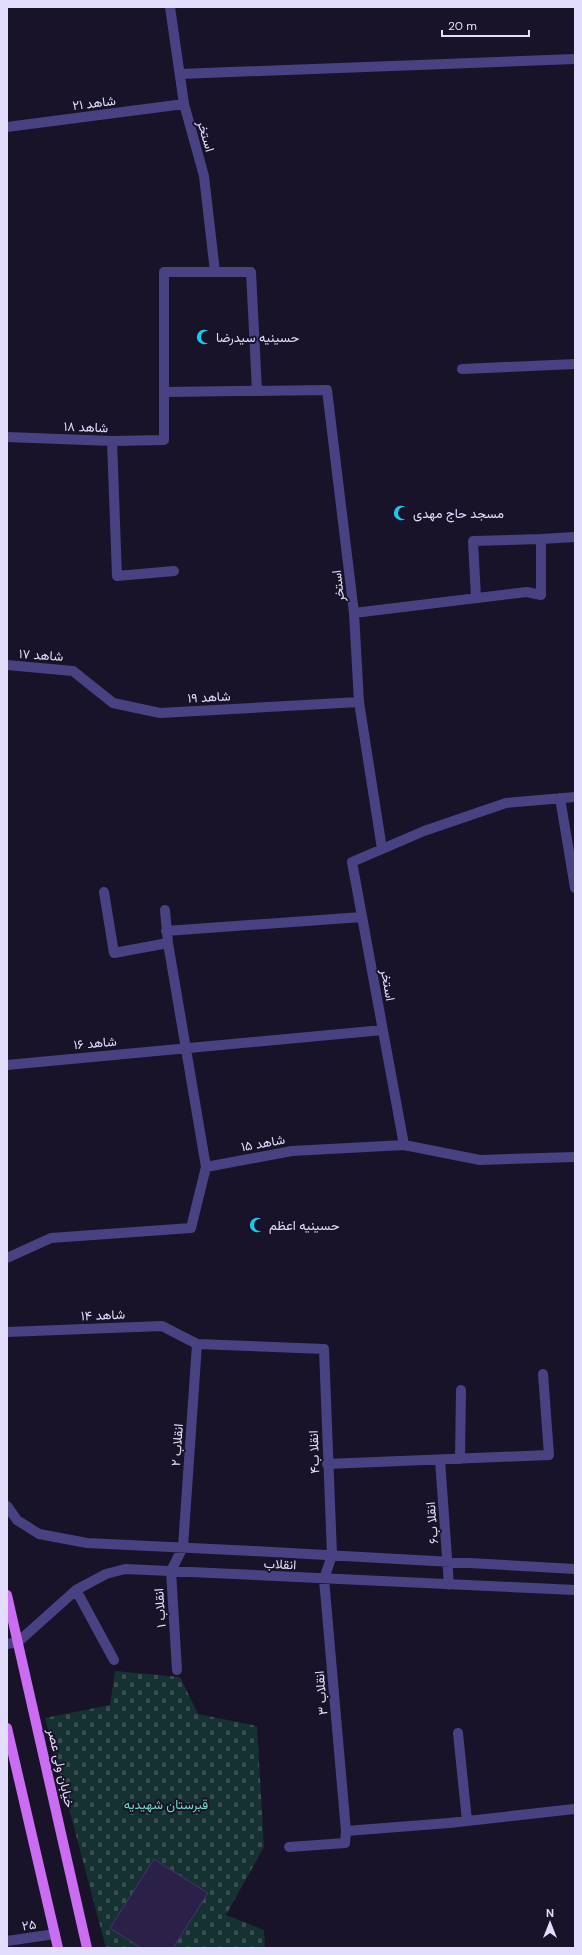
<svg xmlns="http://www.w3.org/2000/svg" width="582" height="1955" font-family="'DM Sans',Vazirmatn,sans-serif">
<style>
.cemetery{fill:url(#cemetery-stones)}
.building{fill:#2b2048;stroke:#443472}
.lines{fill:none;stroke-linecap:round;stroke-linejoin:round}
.minor{stroke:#484283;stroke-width:10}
.major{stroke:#ca6df3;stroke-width:10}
.labels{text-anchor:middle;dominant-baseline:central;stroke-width:4;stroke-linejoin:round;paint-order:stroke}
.street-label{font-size:13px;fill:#e2ddfc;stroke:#181328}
.poi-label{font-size:13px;fill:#e2ddfc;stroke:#181328;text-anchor:start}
.park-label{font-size:13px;fill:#6dd7c4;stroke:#181328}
</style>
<defs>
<pattern id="cemetery-stones" width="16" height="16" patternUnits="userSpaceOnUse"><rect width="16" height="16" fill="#163132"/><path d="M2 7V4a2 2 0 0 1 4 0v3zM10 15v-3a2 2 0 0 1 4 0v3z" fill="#384e51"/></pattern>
</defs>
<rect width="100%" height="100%" fill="#181328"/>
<path class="cemetery" d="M115 1671 180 1677 198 1714 257 1726 264 1847 226 1915 264 1930 265 1948H106L45 1718 110 1705Z"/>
<path class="building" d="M154 1859 208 1893 173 1948H141L110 1928Z"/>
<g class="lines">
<path class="minor" d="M170 7 184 104 204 176 215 272
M180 74 575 59
M7 127 184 104
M462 369 575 364
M164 392 327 390 354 613 359 702 382 849
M7 437 112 441 164 440V272H251L257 391
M112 441 117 576 174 571
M476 598 473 541 541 539
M354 613 527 592 541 595V539L575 537
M7 665 73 671 113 703 160 713 359 702
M560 798 575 888
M104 892 114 953 168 943
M165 910 168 943 206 1167
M166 931 362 917
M7 1065 383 1030
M404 1145 352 862 424 831 506 803 575 797
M7 1258 51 1238 191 1228 206 1167 292 1151 404 1145 480 1160 575 1157
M7 1332 162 1326 197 1344 324 1349 332 1555 324 1579 346 1831
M460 1459 461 1390
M440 1460 449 1585
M327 1464 549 1455 543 1374
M7 1506 17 1520 39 1534 87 1543 253 1551 575 1569
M76 1590 114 1660
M7 1644 18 1642 76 1590 106 1574 125 1569 575 1590
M177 1670 171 1571 183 1547 197 1344
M458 1733 467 1821
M289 1847 345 1843 346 1831 449 1823 574 1809
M7 1941 55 1934"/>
<path class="major" d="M7 1595 87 1948
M7 1728 58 1948"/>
</g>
<defs>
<g id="mosque-bare" transform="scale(1.2)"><path d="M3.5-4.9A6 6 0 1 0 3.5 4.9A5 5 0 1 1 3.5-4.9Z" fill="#19c9ec" stroke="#181328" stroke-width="2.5" paint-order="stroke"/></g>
</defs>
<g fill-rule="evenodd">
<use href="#mosque-bare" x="204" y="337"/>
<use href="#mosque-bare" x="401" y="513"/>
<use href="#mosque-bare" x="257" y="1225"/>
</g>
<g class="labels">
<g class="street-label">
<text transform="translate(94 103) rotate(-7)">شاهد ۲۱</text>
<text transform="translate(206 136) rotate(74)">استخر</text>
<text transform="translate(86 427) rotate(2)">شاهد ۱۸</text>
<text transform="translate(338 586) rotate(-97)">استخر</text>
<text transform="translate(41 655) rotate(4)">شاهد ۱۷</text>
<text transform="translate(209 697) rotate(-3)">شاهد ۱۹</text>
<text transform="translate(388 985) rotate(80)">استخر</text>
<text transform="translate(95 1043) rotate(-5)">شاهد ۱۶</text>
<text transform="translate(263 1143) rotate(-10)">شاهد ۱۵</text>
<text transform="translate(103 1315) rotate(-2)">شاهد ۱۴</text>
<text transform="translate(177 1445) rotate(-86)">انقلاب ۲</text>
<text transform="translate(314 1452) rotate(-92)">انقلا ب۴</text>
<text transform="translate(432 1523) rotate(-95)">انقلا ب۶</text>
<text transform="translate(280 1564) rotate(3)">انقلاب</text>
<text transform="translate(160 1608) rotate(-94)">انقلاب ۱</text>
<text transform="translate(321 1693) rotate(-95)">انقلاب ۳</text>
<text transform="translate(61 1768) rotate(77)">خیابان ولی عصر</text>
<text transform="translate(29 1925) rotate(-8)">۲۵</text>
</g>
<g class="poi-label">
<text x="216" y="337">حسینیه سیدرضا</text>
<text x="413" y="513">مسجد حاج مهدی</text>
<text x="269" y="1225">حسینیه اعظم</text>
</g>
<g class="park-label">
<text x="166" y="1804">قبرستان شهیدیه</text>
</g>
</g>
<rect width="582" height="1955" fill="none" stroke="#e2ddfc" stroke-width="16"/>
<g transform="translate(550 1923)" stroke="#181328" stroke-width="3" paint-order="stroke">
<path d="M0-3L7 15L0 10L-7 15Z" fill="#e2ddfc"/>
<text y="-6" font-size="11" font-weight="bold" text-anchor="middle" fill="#e2ddfc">N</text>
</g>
<path d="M442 30v6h87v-6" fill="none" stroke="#e2ddfc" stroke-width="2"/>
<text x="448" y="30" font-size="12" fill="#e2ddfc" stroke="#181328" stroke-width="3" paint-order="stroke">20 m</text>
</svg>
